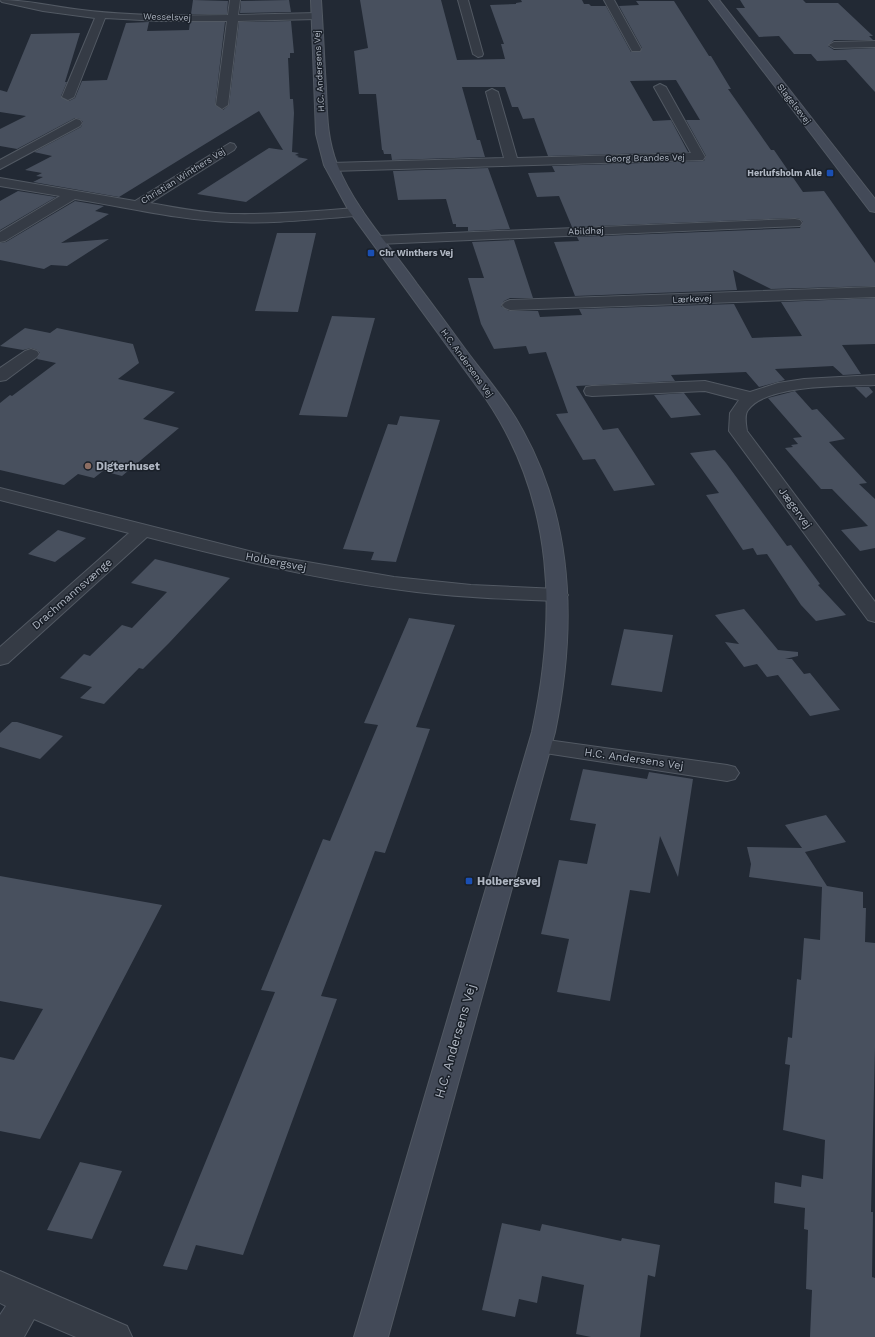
<svg xmlns="http://www.w3.org/2000/svg" width="875" height="1337" font-family="'Work Sans',sans-serif">
<style>
.building{fill:#48505e}
.lines{fill:none;stroke-linecap:round;stroke-linejoin:round}
.street-casing{stroke:#525963;stroke-width:2}
.secondary-casing{stroke:#525963;stroke-width:2}
.street{fill:#353b45;fill-rule:evenodd}
.secondary{fill:#434a58;fill-rule:evenodd}
.transit-dot{fill:#1a4fb4;stroke:#1a2029;stroke-width:1.5}
.education-dot{fill:#8d6e63;stroke:#1a2029;stroke-width:1.5}
.labels{text-anchor:middle;dominant-baseline:central;stroke-width:3;stroke-linejoin:round;paint-order:stroke}
.far-street-label{font-size:9px;fill:#afb6c2;stroke:#1a2029}
.far-poi-label{font-size:9px;font-weight:bold;fill:#afb6c2;stroke:#1a2029;text-anchor:end}
.poi-label{font-size:11px;font-weight:bold;fill:#afb6c2;stroke:#1a2029;text-anchor:start}
.street-label{font-size:11px;fill:#afb6c2;stroke:#1a2029}
.near-street-label{font-size:13px;fill:#afb6c2;stroke:#1a2029}
</style>
<rect width="100%" height="100%" fill="#222934"/>
<path class="building" d="M193 0 228 1 227 14H191Z
M289 0 291 12 240 13 241 1Z
M360 0H441L457 60 505 59 501 44H504L490 5 516 4V3L522 2 521 0H582L584 4H589L591 6H606L631 52H640L642 48 619 6 639 5 636 1H674L709 56H711L731 89H728L771 150H774L803 192 824 191 875 263V286L771 289 733 270 737 290 575 296 554 242 579 241 577 237 800 228 803 222 800 219 795 218 572 227 559 196 537 197 528 173 555 172 552 166 704 161 706 156 686 120H700L676 80 630 81 653 121 671 120 688 152 548 156 534 118 523 119 518 107H512L505 87H462L477 140H480L485 157 392 160 391 154H384L383 150H382L376 94H359L354 51 368 48Z
M740 0H803L806 3H838L873 36H869L873 40H834L828 46 834 50 875 48V92L846 60 817 61 811 54H794L779 36 759 37 736 8H745Z
M291 21 294 53H290V58H288L290 99H293L294 113 292 152 299 153 295 155 299 156 297 157 308 159 246 202 197 194 269 148 283 150 259 111 119 197 33 182 43 177 36 176 42 173 25 170 52 156 34 152 81 127 83 122 80 119 75 118 17 149 0 146V129L26 116 0 112V90L7 92 31 34 80 33 65 82H67L61 96 69 101 75 98 82 81 107 80 126 23 149 22 147 31 189 30 190 22H225L215 105 223 110 229 105 239 22Z
M488 168 510 229 468 231V227H456V224H453L446 199 398 200 393 171Z
M18 191 56 197 0 230V201Z
M75 201 104 206 95 211 109 214 61 243 109 239 67 266 51 265 44 269 0 260V243L6 242Z
M277 233H316L298 312 255 311Z
M514 240 533 298H510L504 301 501 306 509 311H538L540 317 582 315 579 309 734 304 752 338 802 336 781 302 875 298V344L842 345 861 374 843 375 833 366 775 369 785 380 759 387 746 372 671 375 675 381 576 386 603 430 618 428 655 485 614 491 595 459 583 460 556 414 568 413 546 352 529 354 526 346 494 349 481 324 468 278H484L472 242Z
M332 316 375 318 347 417 299 415Z
M25 328 50 333 57 328 133 344 139 363 118 379 175 392 143 419 179 428 122 476 103 471 94 478 78 474 64 485 0 470V403L10 395 12 396 56 363 37 359 40 353 37 350 31 348 23 350 0 346Z
M855 387H869L873 392 866 398Z
M795 391 812 410 817 409 845 439 829 442 867 483 859 484 875 499V548L860 551 841 530 868 526 832 489H821L785 448 793 447 791 445 798 444 793 438 802 437 768 398Z
M684 393 701 415 671 418 654 395Z
M400 416 440 420 396 562 371 560 374 552 343 549 388 424 397 425Z
M715 450 726 463 787 546 791 545 820 584 818 585 846 615 816 621 801 605 767 554 757 555 753 548 743 550 706 495 719 493 690 453Z
M58 530 86 538 55 562 28 554Z
M155 559 230 578 169 643 143 669 139 668 104 704 80 698 92 687 60 678 84 654 90 656 122 625 132 628 167 592 131 583Z
M744 609 778 650 798 652V656L785 659H792L804 674 810 673 840 710 810 716 778 675 767 677 757 664 744 667 725 642 739 644 715 615Z
M409 618 455 625 416 727 430 729 385 853 375 851 321 996 337 999 243 1255 196 1245 187 1270 163 1266 275 992 261 990 323 839 330 841 378 725 364 723Z
M624 629 673 635 662 692 611 685Z
M12 722H17L63 736 40 759 0 747V733Z
M583 769 647 779 649 772 693 779 678 877 660 836 650 893 630 890 610 1001 557 992 569 939 541 934 559 860 587 864 596 824 570 820Z
M826 815 846 842 805 852 827 886 863 892V908H866L865 942 875 943V1048L871 1212H873L872 1277 875 1278V1337H810L812 1290 806 1289 808 1230 804 1229 805 1208 774 1203 775 1182 801 1187 802 1175 823 1179 825 1140 783 1130 790 1065 785 1064 788 1037 792 1038 797 979 801 980 804 938 820 940 822 887 749 877 751 864 747 847 802 848 785 825Z
M0 876 162 905 40 1139 0 1131V1057L14 1060 43 1009 0 1001Z
M80 1162 122 1171 92 1239 47 1230Z
M502 1223 540 1231 542 1224 621 1241 622 1238 660 1245 655 1277 648 1275 640 1337H591L576 1334 584 1285 542 1276 537 1303 519 1299 515 1317 482 1310Z"/>
<g class="lines">
<g class="street-casing">
<path id="street" d="M0 0C28 0 54 7 82 10 130 16 179 16 228 15L230 0H240L238 15 317 13 322 16 317 19 238 21 228 105 222 109 216 105 227 21H160L105 18 74 97 68 100 62 97 95 18 43 11 2 2Z
M458 0H468L483 54 482 56 478 57 473 54Z
M604 0H614L641 49 640 51H632Z
M875 41V47L834 48 829 45 834 42Z
M660 84 666 87 705 157 703 160 331 171 325 167 331 163 504 158 486 92 492 89 498 92 517 158 691 153 654 87Z
M76 119 80 120 82 123 80 126 0 169V160Z
M230 143 234 144 236 147 234 150 150 203C177 208 204 213 231 214 273 215 315 211 356 208L361 209 363 212 361 215 356 216C315 219 273 224 231 222 178 220 126 207 75 199L5 241 0 242V232L60 196 0 186V178L135 201Z
M795 219 800 220 802 223 800 226 378 244 373 243 371 240 373 237 378 236Z
M875 287V297L510 310 505 308 502 305 505 302 510 300Z
M31 349 37 351 39 354 37 357 6 380 0 381V368L25 351Z
M875 375V385C846 386 766 384 748 410 744 415 746 424 747 431L875 602V622L868 620 729 431 730 413 739 400 705 391 592 396 586 395 584 391 586 387 592 386 705 381 750 392 778 383 804 379Z
M0 488 261 554 394 577 471 585 558 589 565 591 568 595 565 599 558 601C503 599 449 597 394 589 311 578 229 558 147 537L8 663 0 665V647L129 533 0 500Z
M540 739 727 765 735 767 739 773 735 779 727 781 532 751 528 746 532 741Z
M0 1271 127 1326 132 1337H76L34 1319 24 1337H0V1315L6 1306 0 1303Z"/>
</g>
<g class="secondary-casing">
<path id="secondary" d="M311 0H321C323 29 324 59 326 88 327 114 327 139 337 164 354 208 390 246 417 284 433 305 449 327 465 349 485 376 507 401 523 431 575 525 576 630 555 732L388 1337H354L532 732C557 616 555 501 486 399L349 211 324 165 316 134Z
M709 0H719L875 199V212L870 211Z"/>
</g>
<use href="#street" class="street"/>
<use href="#secondary" class="secondary"/>
</g>
<g class="transit-dot">
<rect x="826" y="169" width="8" height="8" rx="2"/>
<rect x="367" y="249" width="8" height="8" rx="2"/>
<rect x="465" y="877" width="8" height="8" rx="2"/>
</g>
<circle class="education-dot" cx="88" cy="466" r="4"/>
<g class="labels">
<g class="far-street-label">
<text transform="translate(167 17) rotate(2)">Wesselsvej</text>
<text transform="translate(319 71) rotate(-93)">H.C. Andersens Vej</text>
<text transform="translate(794 104) rotate(52)">Slagelsevej</text>
<text transform="translate(645 158) rotate(-1)">Georg Brandes Vej</text>
<text transform="translate(183 176) rotate(-32)">Christian Winthers Vej</text>
<text transform="translate(586 231) rotate(-2)">Abildhøj</text>
<text transform="translate(692 299) rotate(-2)">Lærkevej</text>
<text transform="translate(467 363) rotate(54)">H.C. Andersens Vej</text>
</g>
<g class="far-poi-label">
<text x="822" y="173">Herlufsholm Alle</text>
<text x="379" y="253" text-anchor="start">Chr Winthers Vej</text>
</g>
<g class="poi-label">
<text x="96" y="466">Digterhuset</text>
<text x="477" y="881">Holbergsvej</text>
</g>
<g class="street-label">
<text transform="translate(795 508) rotate(54)">Jægervej</text>
<text transform="translate(276 562) rotate(11)">Holbergsvej</text>
<text transform="translate(72 594) rotate(-41)">Drachmannsvænge</text>
<text transform="translate(634 759) rotate(8)">H.C. Andersens Vej</text>
</g>
<g class="near-street-label">
<text transform="translate(455 1041) rotate(-74)">H.C. Andersens Vej</text>
</g>
</g>
</svg>
